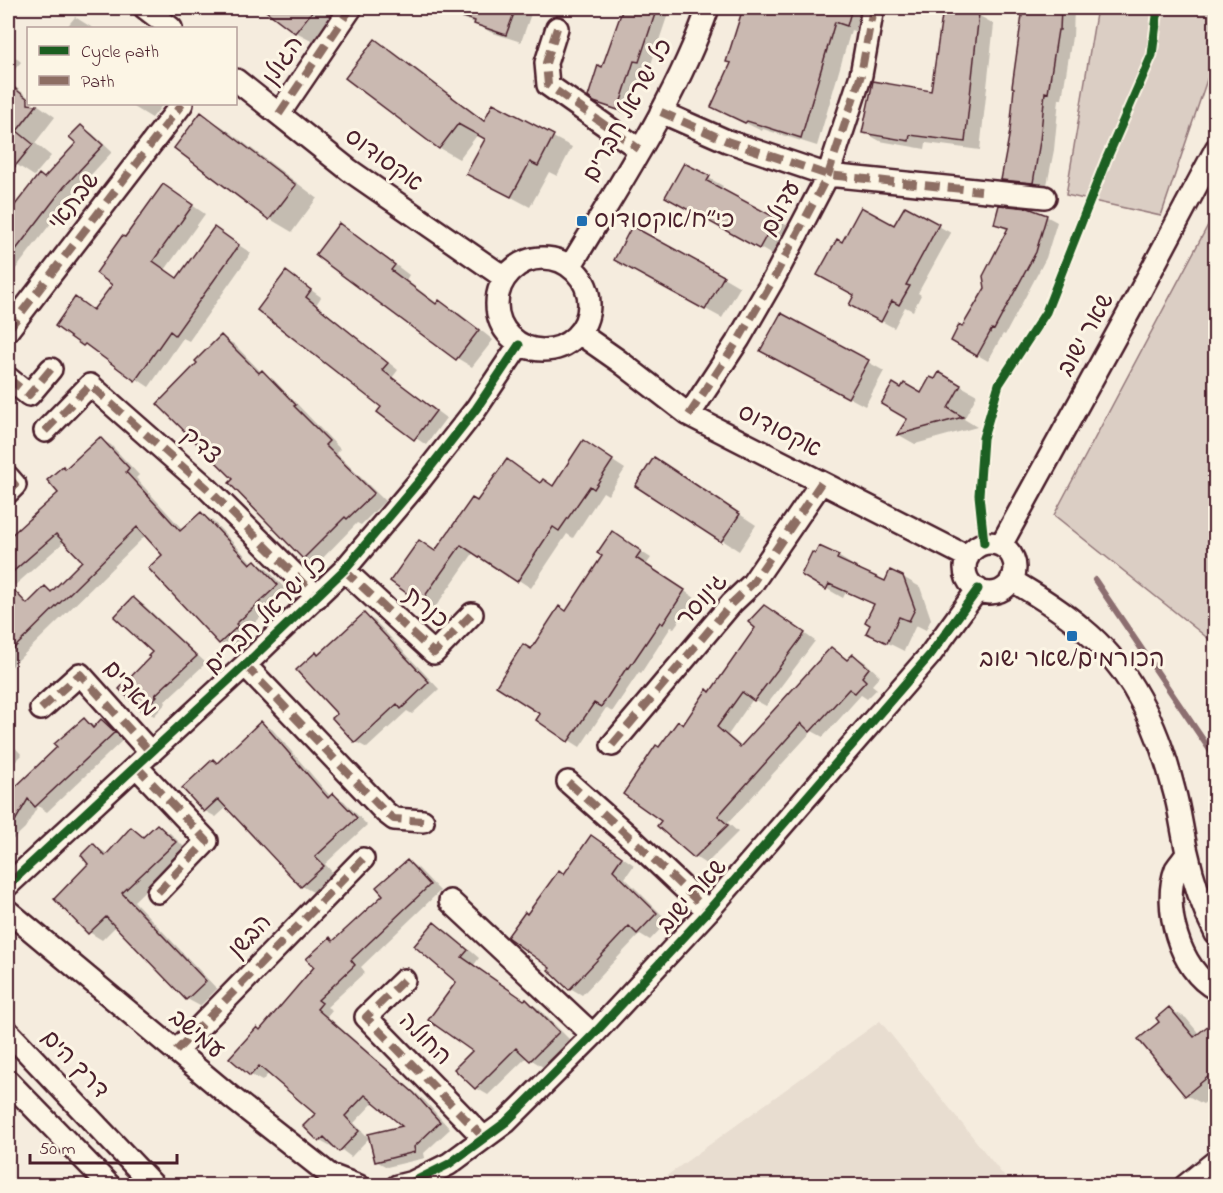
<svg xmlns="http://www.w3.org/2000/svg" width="1223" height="1193" font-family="'Indie Flower','Playpen Sans Hebrew',sans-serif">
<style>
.built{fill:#e8ddd0}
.green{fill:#dbcec4;stroke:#927678;stroke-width:1.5}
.shadow{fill:#0003}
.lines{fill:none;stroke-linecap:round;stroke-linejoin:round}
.stream{stroke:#8c6e70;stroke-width:6}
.building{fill:#cab9b1;stroke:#4a1f2b;stroke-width:1.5}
.minor-casing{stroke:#4a1f2b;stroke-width:26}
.minor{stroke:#fcf5e5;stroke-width:21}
.quiet{stroke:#8d6e63;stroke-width:8;stroke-dasharray:15 8;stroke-linecap:butt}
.cycleway-casing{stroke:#fcf5e5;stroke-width:13}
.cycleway{stroke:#1b5e20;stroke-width:9}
.poi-dot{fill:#1f6fb2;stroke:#fcf5e5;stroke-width:2}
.labels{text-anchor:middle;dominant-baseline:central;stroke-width:6;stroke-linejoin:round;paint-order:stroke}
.street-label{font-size:24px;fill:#4a1f2b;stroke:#fcf5e5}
.poi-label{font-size:24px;fill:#4a1f2b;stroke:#fcf5e5;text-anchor:start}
</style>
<rect width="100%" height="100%" fill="#f5ecde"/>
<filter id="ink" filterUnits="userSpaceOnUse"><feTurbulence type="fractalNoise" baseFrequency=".0167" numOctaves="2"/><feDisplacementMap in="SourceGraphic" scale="12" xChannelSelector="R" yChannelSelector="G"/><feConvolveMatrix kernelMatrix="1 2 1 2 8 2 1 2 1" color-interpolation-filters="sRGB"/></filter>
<g filter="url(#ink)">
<path class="built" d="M880 1021 1011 1185H654Z"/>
<path class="green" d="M1097 8H1215V56L1161 216 1066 195Z
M1215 212V644L1054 515Z"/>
<path class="shadow" d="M264 8H329L335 12 313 41 296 32Z
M429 8H533L521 42 490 32 476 23Z
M616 8H670L650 67 645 66 629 115 607 107 595 101 603 69 623 12Z
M745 8H871L863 34 851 30 817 146 763 129 762 131 713 107 732 63 728 61Z
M1024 8H1074L1073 37H1072L1062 99H1059L1054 150 1046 190 1016 187 1002 179 1011 131Z
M978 15 994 24 980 150 926 143 925 149 880 141 864 132 933 93Z
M75 17 91 27 94 28H66Z
M375 41 394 52 485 121 553 137 572 147 557 176 549 172 530 207 487 184V139L478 134 459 159 440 148 347 78Z
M8 51 21 62 8 77Z
M8 81 28 97V104H37L55 117 35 143 51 156 34 176 8 159Z
M129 104H163L152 118Z
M201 114 223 127 317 198 292 232 270 219 176 148Z
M81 127 92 133 112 152 75 192 15 270 8 265V215L45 179 78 143Z
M709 178 723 186 721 190 790 227 774 256 667 196Z
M176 194 205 214 165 270 178 279 214 229 251 253 189 341 183 338 149 387 57 326 94 311 114 284 126 239Z
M906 208 951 233 918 293 921 295 913 311 905 307 894 328 851 304 856 295 843 244 895 227Z
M1046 216 1057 222 1046 258 1005 335 1003 334 988 361 953 341 963 329 987 288 1008 230 996 224Z
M339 225 355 234 409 275 406 280 438 304 440 302 455 310 493 340 472 367 457 358Z
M632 269 723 277 740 287 722 318Z
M287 273 321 297 316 305 398 370 392 378 446 418 426 445 379 412 383 407Z
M221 337 234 344 262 373 274 380 340 449 336 453 385 501 361 525 357 523 316 565 304 558 235 479Z
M779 360 868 362 884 371 865 406Z
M940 374 977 395 964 419 977 427 915 444 899 435 909 418 901 390 922 395 936 381Z
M100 439 111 445 139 475 136 478 183 530 201 514 212 520 253 564 255 562 266 568 288 592 246 631 248 633 230 649 220 643 164 555 146 535 8 670V627L46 588 52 592 84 561 65 541 13 587 16 590 8 598V545L61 493 67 470Z
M596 450 625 469 608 495 603 492 573 538 567 534 531 588 474 552 434 609 421 601 436 552 478 503 520 469 541 483 554 487Z
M671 469 756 525 739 551 638 485Z
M623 540 651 558 646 565 695 598 674 628 671 627 641 673 639 672 612 712 606 708 580 747 538 720 542 714 531 651 567 613 604 556Z
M838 556 854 566 853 568 886 583 903 577 920 587 931 619 926 630 916 625 904 651 868 633 872 624 875 605 846 592 843 598 803 575Z
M133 599 144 605 206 663 165 701 166 703 154 716 143 710 121 689 152 658 154 652Z
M776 613 815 641 766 706 753 699 728 735 742 747 832 649 849 660 853 655 865 662 880 676 872 685 877 689 867 699 861 695 823 737 812 731 728 823 738 832 706 864 695 857 664 821 660 749 683 726Z
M364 615 375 621 439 689 412 714 407 711 367 748 356 742 339 714 316 654 319 656Z
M84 719 96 727 101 721 112 727 124 739 47 812 38 806 25 828 8 844V796L59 747Z
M261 723 272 729 331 797 334 795 344 801 367 825 325 864 333 873 313 892 302 886 227 807 216 817 205 811 213 761 218 763Z
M8 740 22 755 8 769Z
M157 826 170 833 187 850 134 901 217 989 200 1006 187 999 116 926 102 940 89 932 90 864 93 845 108 854 131 829 145 837Z
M604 844 634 865 625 878 668 921 650 940 640 934 582 995 570 988 552 968 528 916Z
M407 861 418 868 440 891 361 967 365 972 327 1007 332 1010 327 1016 425 1101 450 1129 424 1153 425 1158 387 1167 376 1161 405 1126 375 1101 354 1123 369 1138 351 1157 334 1144 331 1147 320 1141 317 1114 269 1073 262 1081 251 1075 231 1058 261 1031 316 967 330 939 335 942 385 895Z
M435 924 447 931 479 958 474 965 526 1001 538 1008 570 1040 543 1067 527 1057 488 1095 476 1088 474 1051 458 981Z
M1169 1009 1186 1018 1200 1035 1216 1022V1094L1203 1104 1186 1095 1161 1022Z"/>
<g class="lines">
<path class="stream" d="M1095 580 1216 759"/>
</g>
<path class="building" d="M262 8H315L295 33Z
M444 8H516L506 35 474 24 475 21 444 10Z
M623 8H657L639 62 634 61 618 110 594 102 588 97 598 65 602 67Z
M743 8H852L847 26 835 22 801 138 747 121 745 123 711 107 731 63 726 62Z
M1023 8H1061L1060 30H1058L1048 93 1045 92 1040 141 1033 183 1001 180 1010 131 1014 88 1012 87Z
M943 9 979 13 965 142 910 135 909 141 862 133 873 81 931 91Z
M375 39 484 121 493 103 554 135 538 166 530 162 511 197 466 174 485 139 458 124 439 149 345 78Z
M8 83 28 99V104L37 105 17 131 33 144 8 175Z
M201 112 296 185 269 220 174 148Z
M81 125 103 145 64 187 8 260V214L39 174 44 178 76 143 69 137Z
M684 163 710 176 707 181 776 218 759 249 665 197Z
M163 184 193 205 153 261 177 278 214 227 239 245 175 335 170 331 135 381 85 344 83 346 55 326 75 297 93 310 112 285 96 273 122 236 125 237Z
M999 205 1028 208 1047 215 1036 252 994 330 992 329 977 356 951 341 959 325 962 327 985 288 983 276 1008 228 994 224Z
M905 206 939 224 906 285 910 286 899 305 892 301 881 322 849 305 854 295 817 275 837 239 842 242 861 207 894 225Z
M339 223 395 265 391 270 436 304 439 300 479 330 456 360 315 255Z
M632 226 724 276 705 310 614 260Z
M286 271 311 290 306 297 388 363 382 370 436 411 414 440 377 412 381 407 257 310Z
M781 313 869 360 848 398 760 351Z
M221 335 259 373 262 370 296 405 294 406 329 441 325 445 374 493 347 519 345 517 303 559 229 483 233 479 157 404 197 363 195 361Z
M939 372 961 385 948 408 963 417 897 435 907 419 881 404 893 383 901 388 904 383 921 393 930 377 935 379Z
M100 437 129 468 126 472 180 531 201 512 250 564 255 560 278 585 236 624 238 626 219 644 148 568 162 555 137 527 8 654V584L27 604 45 586 51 592 82 561 56 534 8 576V538L58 493 47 480 63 466 65 469Z
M583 440 613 460 594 489 590 486 559 531 553 527 517 582 461 545 420 603 390 581 419 540 435 551 472 498 477 501 507 459 540 483 543 479 553 486Z
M654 457 740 514 721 542 635 486Z
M612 531 641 551 636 558 685 590 663 624 660 622 629 668 627 667 601 707 594 703 568 742 536 720 540 714 496 686 523 644 531 649 559 606 566 611 602 556 597 553Z
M819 546 839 555 837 559 885 581 890 570 903 576 915 609 909 621 899 617 887 643 866 633 870 625 865 622 874 604 829 584 826 590 801 575 812 552 815 554Z
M133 597 197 656 155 695 157 696 142 711 119 689 150 657 148 656 152 652 114 617Z
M764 605 805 633 754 701 742 692 717 727 740 747 831 647 847 660 853 654 869 668 862 677 866 681 855 693 849 689 810 732 801 723 718 816 728 825 694 858 657 826 661 821 623 794 656 745 659 747 678 721 683 725 707 689 710 692 755 628 748 622Z
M364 613 429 682 401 709 397 704 355 743 332 718 337 714 296 670 316 652 318 655Z
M84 718 93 728 101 719 115 732 35 807 28 799 8 833V794L57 747 54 744Z
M261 721 328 798 333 793 357 818 315 857 324 866 301 887 218 799 204 812 182 788 213 759 217 763Z
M157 824 176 842 122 893 206 981 186 1000 106 917 88 934 54 899 88 864 81 855 93 843 105 856 131 827 143 837Z
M591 835 622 857 613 870 657 913 637 934 629 926 569 990 548 970 550 968 507 937 525 912 527 914 559 870 564 874Z
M407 860 430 885 351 960 355 965 318 1000 322 1003 317 1009 414 1093 440 1122 414 1147 415 1152 375 1162 368 1134 402 1126 365 1095 345 1116 359 1131 339 1152 324 1137 319 1142 303 1126 315 1114 259 1066 250 1076 229 1058 257 1027 260 1030 314 967 306 959 330 937 333 941 383 895 376 887Z
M434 922 468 950 462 957 524 1000 526 999 559 1032 530 1061 516 1048 475 1089 454 1069 472 1051 428 1020 456 982 414 946Z
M1169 1007 1194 1037 1215 1020V1071L1185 1096 1138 1039 1159 1022 1156 1018Z"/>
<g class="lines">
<g class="minor-casing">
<path id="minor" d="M145 8 171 28
M557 28 546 63 548 85 639 149
M236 80 349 170 505 278
M661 112 727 141 828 175 1045 197
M279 114 351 8
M497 304a46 46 0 1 1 92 0a46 46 0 1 1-92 0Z
M570 267C620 183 676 100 708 8
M8 330 182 104
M579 333 619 361 689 415 968 557
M8 378 29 395 51 369
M689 415 739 339 773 280 828 175 861 75 873 8
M45 431 90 385 207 488 317 597
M8 477 15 485 8 492
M965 568a25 25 0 1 1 50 0a25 25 0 1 1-50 0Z
M1001 545 1134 303 1216 149
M344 570 434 653 472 614
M1011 580C1037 595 1061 610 1083 629 1132 669 1159 730 1174 790 1180 810 1182 832 1187 852 1193 881 1203 908 1216 934
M245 665 385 812 394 819 423 821
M41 709 80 674 151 753
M612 745 732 603 752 584 821 483
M136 766 207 841 158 892
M568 782 632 839 708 911
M1187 854C1184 859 1179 864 1176 869 1162 905 1179 971 1216 989
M8 885 245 665 344 570 421 479 476 409 519 345
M450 901 593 1035
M8 911 231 1097 330 1175 359 1186
M404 980 366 1017 484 1138
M8 1032 154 1186
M176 1051 363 859
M8 1081 110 1186
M397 1186 413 1182 449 1164 506 1122 593 1035 708 911 930 655 978 589
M1185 1186 1216 1161"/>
</g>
<use href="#minor" class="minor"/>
<path class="quiet" d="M557 28 546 63 548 85 639 149
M661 112 727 141 828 175 981 191
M279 114 351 8
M8 330 182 104
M8 378 29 395 51 369
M689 415 739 339 773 280 828 175 861 75 873 8
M45 431 90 385 207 488 317 597
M8 477 15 485 8 492
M344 570 434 653 472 614
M245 665 385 812 394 819 423 821
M41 709 80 674 151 753
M612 745 732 603 752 584 821 483
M136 766 207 841 158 892
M568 782 632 839 708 911
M404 980 366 1017 484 1138
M176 1051 363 859"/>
<g class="cycleway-casing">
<path id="cycleway" d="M984 543 979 495 983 438 999 384 1046 312 1106 160 1152 55 1157 16 1155 8
M8 885 245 665 344 570 421 479 476 409 519 345
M397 1186 413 1182 449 1164 506 1122 593 1035 708 911 930 655 978 589"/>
</g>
<use href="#cycleway" class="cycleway"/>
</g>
</g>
<g class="poi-dot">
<rect x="576" y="215" width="12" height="12" rx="3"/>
<rect x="1066" y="630" width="12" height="12" rx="3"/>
</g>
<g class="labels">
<g class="street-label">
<text transform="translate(284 61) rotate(-56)">הגולן</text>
<text transform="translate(629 111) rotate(-61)">כל ישראל חברים</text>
<text transform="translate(383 161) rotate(36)">אקסודוס</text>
<text transform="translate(75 202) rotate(-52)">שבתאי</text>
<text transform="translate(782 209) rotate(-62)">עדולם</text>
<text transform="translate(1087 335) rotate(-61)">שאר ישוב</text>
<text transform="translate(779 432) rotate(27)">אקסודוס</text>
<text transform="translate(200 447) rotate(42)">צדק</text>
<text transform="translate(703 601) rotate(-48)">גינוסר</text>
<text transform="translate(425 609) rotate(40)">כנרת</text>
<text transform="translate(267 616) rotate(-44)">כל ישראל חברים</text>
<text transform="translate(129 690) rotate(48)">מאדים</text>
<text transform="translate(693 897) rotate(-48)">שאר ישוב</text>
<text transform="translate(251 937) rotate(-46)">הבשן</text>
<text transform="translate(196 1035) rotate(40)">עמישב</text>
<text transform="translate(424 1040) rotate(45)">החולה</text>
<text transform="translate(74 1065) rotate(46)">דרך הים</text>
</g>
<g class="poi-label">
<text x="594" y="221">כי״ח/אקסודוס</text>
<text x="1072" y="660" text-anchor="middle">הכורמים/שאר ישוב</text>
</g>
</g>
<rect width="1223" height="1193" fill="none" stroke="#fcf5e5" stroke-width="30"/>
<rect x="15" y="15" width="1193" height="1163" fill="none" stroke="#4a1f2b" stroke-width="2" filter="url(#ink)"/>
<rect x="27" y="27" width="210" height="78" fill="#fcf5e5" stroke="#b59f9b" stroke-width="1.5"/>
<rect x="39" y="46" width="30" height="9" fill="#1b5e20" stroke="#b59f9b" stroke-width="1.5"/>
<text x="81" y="57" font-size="18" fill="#4a1f2b">Cycle path</text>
<rect x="39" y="76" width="30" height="9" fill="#8d6e63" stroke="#b59f9b" stroke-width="1.5"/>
<text x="81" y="87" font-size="18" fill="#4a1f2b">Path</text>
<path d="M30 1154v9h147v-9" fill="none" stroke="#4a1f2b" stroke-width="3"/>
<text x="39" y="1154" font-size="18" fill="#4a1f2b" stroke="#fcf5e5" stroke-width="4.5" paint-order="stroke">50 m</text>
</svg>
